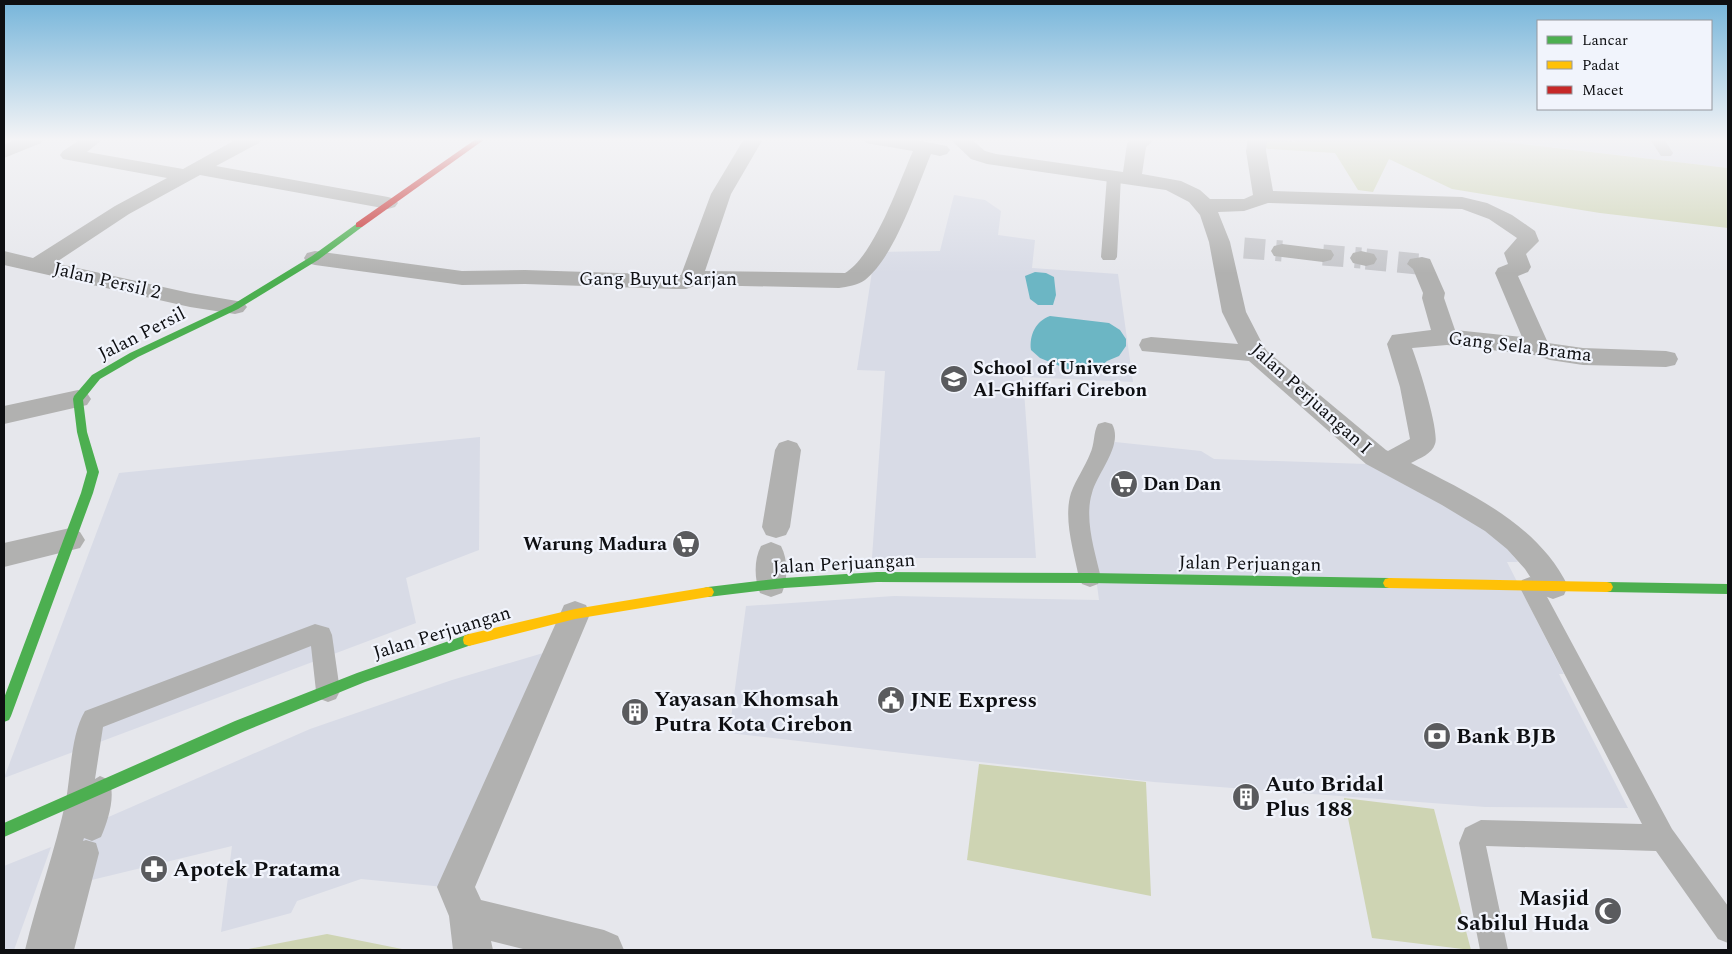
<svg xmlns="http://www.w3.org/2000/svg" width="1732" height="954" font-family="Spectral,serif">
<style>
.built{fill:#d8dbe6}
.green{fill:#ced4b3}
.water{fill:#6cb6c4}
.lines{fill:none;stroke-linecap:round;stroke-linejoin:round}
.street-tunnel{stroke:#c6c7cb;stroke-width:21;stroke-dasharray:21 11;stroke-linecap:butt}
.lane{fill:#b1b1b0;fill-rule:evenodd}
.street{fill:#b1b1b0;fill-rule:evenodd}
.fast{fill:#4caf50;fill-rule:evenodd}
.slow{fill:#ffc107;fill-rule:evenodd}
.jam{fill:#c62828;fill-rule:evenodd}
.labels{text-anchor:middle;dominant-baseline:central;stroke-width:4.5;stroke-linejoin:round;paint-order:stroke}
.street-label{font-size:19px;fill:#0e0f12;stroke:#f1f4fc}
.poi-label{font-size:19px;font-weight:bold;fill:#0e0f12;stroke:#f1f4fc;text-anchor:start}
.near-poi-label{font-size:22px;font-weight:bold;fill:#0e0f12;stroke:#f1f4fc;text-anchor:start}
</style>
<rect width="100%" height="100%" fill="#e6e7ec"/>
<path class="built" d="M1484 139H1728V168L1702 165Z
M954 195 985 200 1001 211 998 235 1035 240 1032 268 1118 274 1133 382 1023 377 1036 558H872L885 371 857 370 875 252 940 251Z
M480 437 479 550 406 578 416 623 4 778 119 473Z
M1115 442 1201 451 1214 459 1366 464 1415 487 1493 531 1518 562H1507L1564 674H1559L1628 808 1485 807 1154 782 729 733 746 606 894 596 1099 600 1086 502 1102 465Z
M550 651 444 887 361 879 297 901 291 913 221 932 232 846 71 885 81 829 310 729 452 680Z
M51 847 14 950H4V866Z"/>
<path class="green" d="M1266 139H1281L1295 142 1296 139H1479L1728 168V228L1600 213 1452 189 1389 159 1373 192 1358 190 1335 153 1268 149 1264 146Z
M979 764 1146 782 1151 896 967 860Z
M1344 798 1434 809 1471 950 1372 938Z
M327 934 407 950H243Z"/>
<path class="water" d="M1035 272 1046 273 1054 277 1056 295 1053 305H1038L1030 299 1025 276Z
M1050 316 1109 323 1120 330 1126 339V346L1119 356 1107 361 1096 370 1089 371 1067 369 1040 358 1031 350C1029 335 1036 321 1050 316Z"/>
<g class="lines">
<path class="street-tunnel" d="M1244 248 1282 251
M1323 255 1361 258
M1366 259 1418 264"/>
<path class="lane" d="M1650 139H1664L1673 153 1671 156H1661Z
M1114 172 1119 173 1121 176 1117 257 1115 260H1103L1101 257 1107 176 1109 173Z
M1105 422 1112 424C1124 445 1097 473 1092 493 1084 519 1095 552 1101 578L1098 584 1090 587 1082 584 1079 578C1074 552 1063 519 1071 493 1076 479 1085 467 1090 454 1095 444 1093 433 1098 424Z
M1530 577 1538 580 1672 829 1728 906V943L1718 939 1656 851 1486 846 1508 950H1480L1459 843 1465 828 1481 820 1642 824 1519 586 1522 580Z
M315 624 329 628 332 635 340 691 336 699 328 702 320 699 316 691 311 646 103 727 95 779 100 776 109 780C116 796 108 821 101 837L92 841 84 838 83 841 86 840 96 843 99 853 74 950H25C37 900 55 851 66 800 71 773 71 734 85 711Z"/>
<path class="street" d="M17 139H43L41 143 4 158V145Z
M81 139H103L87 152 183 169 237 139H261L259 143 216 166 388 197 395 199 398 203 395 207 388 209 200 175 129 214 55 263 190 293 243 302 247 307 243 312 235 314 190 307 4 265V251L33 258 115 206 167 178 63 159 60 155 63 151Z
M744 139H763L731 194 705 271 845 273C874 256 899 183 913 151L866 143 864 139H910L947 146 950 150 947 154 940 156 931 154C916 190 895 256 865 280 858 285 847 287 839 288L697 285 686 289H675L525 284 462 285 315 265 307 263 304 258 307 253 315 251 462 271 525 270 681 275 711 194Z
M950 139H971L985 151 996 154 1123 172 1127 144 1130 140 1155 139 1146 147 1142 174 1181 181 1200 190 1210 199H1244L1253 195 1246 151 1248 139H1267L1266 151 1273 191 1462 197 1487 203 1512 215 1535 231 1539 241 1526 254 1531 267 1528 272 1518 276 1548 343 1583 348 1666 351 1675 353 1678 359 1675 365 1666 367 1583 365 1550 360 1534 355 1447 345 1412 348C1418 363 1440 432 1435 444 1432 454 1420 458 1411 463 1470 494 1537 523 1568 586L1564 595 1553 599 1542 595 1525 569 1507 549 1485 531 1442 505 1366 464 1249 361 1142 351 1139 345 1142 339 1151 337 1238 344 1222 312 1209 242 1200 215 1189 202 1166 190 987 164 971 159ZM1268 203 1462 209 1489 219 1517 238 1504 253 1508 264 1498 268 1495 273 1522 337 1455 330 1444 298 1445 293 1430 259 1422 257 1410 259 1407 264 1413 269 1423 293 1422 298 1431 330 1392 335 1387 344 1400 387 1410 439 1388 451 1386 450 1267 351 1263 345 1246 312 1230 242 1218 212 1244 211Z
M1282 244 1331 250 1334 255 1331 260 1323 262 1274 256 1271 251 1274 246Z
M1361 251 1374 254 1377 259 1374 264 1366 266 1353 263 1350 258 1353 253Z
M78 390 87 393 91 399 87 405 4 424V406Z
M788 440 797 443 801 450 790 527 786 535 776 538 766 535 762 527 775 450 779 443Z
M70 528 80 532 85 540 80 548 4 567V543Z
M771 542 781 546C788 559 788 579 782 593L771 597 760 593C754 579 754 559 761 546Z
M575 601 586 605 590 614 475 887 481 900 604 930 618 936 624 950H527L491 941 493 950H453L449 916 437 887 560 614 564 605Z"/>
<path class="fast" d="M359 222 362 223V227L318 260 238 309 138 357 100 379 83 400 87 432 99 472 93 493 11 716 9 720 4 722V698L81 493 87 472 77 432 73 399 74 396 92 375 130 353 232 305 312 256Z
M877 572 1090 573 1389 578 1393 579 1395 583 1393 587 1389 588 1090 583 877 582 784 588 708 597 704 596 702 592 704 588 708 587 784 578Z
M1607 582 1728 584V594L1607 592 1603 591 1601 587 1603 583Z
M469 634 474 636 475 640 474 644 365 682 245 731 4 837V823L235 721 357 673Z"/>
<path class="slow" d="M1389 578 1607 582 1611 583 1613 587 1611 591 1607 592 1389 588 1385 587 1383 583 1385 579Z
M708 587 712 588 714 592 712 596 708 597 575 619 469 646 464 644 463 640 464 636 469 634 575 609Z"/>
<path class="jam" d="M476 139H485L362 227H356V223Z"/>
</g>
<linearGradient id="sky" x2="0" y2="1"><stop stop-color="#76b5da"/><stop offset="0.51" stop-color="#f4f4f6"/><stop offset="1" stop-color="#f4f4f6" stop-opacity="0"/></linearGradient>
<rect width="1732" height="273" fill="url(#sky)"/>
<defs>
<g id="school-disc" transform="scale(1.4375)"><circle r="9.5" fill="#5a5b5e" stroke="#f1f4fc"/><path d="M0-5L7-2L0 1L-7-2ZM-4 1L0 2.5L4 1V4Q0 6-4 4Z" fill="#fff"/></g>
<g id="supermarket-disc" transform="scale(1.4375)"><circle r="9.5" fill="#5a5b5e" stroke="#f1f4fc"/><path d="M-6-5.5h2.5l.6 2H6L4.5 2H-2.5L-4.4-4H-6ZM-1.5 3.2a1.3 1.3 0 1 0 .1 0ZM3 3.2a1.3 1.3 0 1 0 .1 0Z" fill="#fff"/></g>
<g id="civic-disc" transform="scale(1.4375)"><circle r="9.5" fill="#5a5b5e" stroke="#f1f4fc"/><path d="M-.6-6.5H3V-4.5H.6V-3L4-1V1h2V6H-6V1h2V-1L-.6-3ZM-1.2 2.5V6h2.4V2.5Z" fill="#fff"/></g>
<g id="building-disc" transform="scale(1.4375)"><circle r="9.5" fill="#5a5b5e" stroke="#f1f4fc"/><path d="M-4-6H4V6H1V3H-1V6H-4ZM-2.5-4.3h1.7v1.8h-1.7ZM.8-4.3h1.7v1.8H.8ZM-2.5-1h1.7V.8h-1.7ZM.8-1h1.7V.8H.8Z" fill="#fff"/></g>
<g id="bank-disc" transform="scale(1.4375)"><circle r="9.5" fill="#5a5b5e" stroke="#f1f4fc"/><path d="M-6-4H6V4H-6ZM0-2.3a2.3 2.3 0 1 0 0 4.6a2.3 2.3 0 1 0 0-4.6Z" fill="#fff"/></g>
<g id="pharmacy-disc" transform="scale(1.4375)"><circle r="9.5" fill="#5a5b5e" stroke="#f1f4fc"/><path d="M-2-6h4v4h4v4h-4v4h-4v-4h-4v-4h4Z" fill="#fff"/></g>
<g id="mosque-disc" transform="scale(1.4375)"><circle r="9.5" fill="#5a5b5e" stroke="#f1f4fc"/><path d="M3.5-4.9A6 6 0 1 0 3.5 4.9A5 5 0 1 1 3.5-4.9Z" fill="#fff"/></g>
</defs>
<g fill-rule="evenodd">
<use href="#school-disc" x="954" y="379"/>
<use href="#supermarket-disc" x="1124" y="484"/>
<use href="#supermarket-disc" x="686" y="544"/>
<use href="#civic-disc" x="891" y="700"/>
<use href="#building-disc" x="635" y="712"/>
<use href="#bank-disc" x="1437" y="736"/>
<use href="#building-disc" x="1246" y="797"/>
<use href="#pharmacy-disc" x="154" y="869"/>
<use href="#mosque-disc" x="1608" y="911"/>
</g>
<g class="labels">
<g class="street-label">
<text x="658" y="279">Gang Buyut Sarjan</text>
<text transform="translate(107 281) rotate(13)">Jalan Persil 2</text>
<text transform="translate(142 334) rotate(-27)">Jalan Persil</text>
<text transform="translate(1520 347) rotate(7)">Gang Sela Brama</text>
<text transform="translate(1311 399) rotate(42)">Jalan Perjuangan I</text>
<text transform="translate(844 564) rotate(-3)">Jalan Perjuangan</text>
<text transform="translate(1250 564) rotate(1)">Jalan Perjuangan</text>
<text transform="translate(442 633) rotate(-17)">Jalan Perjuangan</text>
</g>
<g class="poi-label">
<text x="973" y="368">School of Universe<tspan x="973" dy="22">Al-Ghiffari Cirebon</tspan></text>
<text x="1143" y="484">Dan Dan</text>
<text x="667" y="544" text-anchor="end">Warung Madura</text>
</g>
<g class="near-poi-label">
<text x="654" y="699">Yayasan Khomsah<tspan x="654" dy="25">Putra Kota Cirebon</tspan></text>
<text x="910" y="700">JNE Express</text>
<text x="1456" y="736">Bank BJB</text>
<text x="1265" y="784">Auto Bridal<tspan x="1265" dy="25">Plus 188</tspan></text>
<text x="173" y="869">Apotek Pratama</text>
<text x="1589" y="898" text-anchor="end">Masjid<tspan x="1589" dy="25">Sabilul Huda</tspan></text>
</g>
</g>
<rect width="1732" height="954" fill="none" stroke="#0e0f12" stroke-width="10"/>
<rect x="1537" y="20" width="175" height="90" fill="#f1f4fc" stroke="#96989e"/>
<rect x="1547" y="36" width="25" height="8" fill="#4caf50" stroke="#96989e"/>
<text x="1582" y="45" font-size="15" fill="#0e0f12">Lancar</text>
<rect x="1547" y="61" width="25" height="8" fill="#ffc107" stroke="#96989e"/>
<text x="1582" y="70" font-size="15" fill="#0e0f12">Padat</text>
<rect x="1547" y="86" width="25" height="8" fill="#c62828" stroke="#96989e"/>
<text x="1582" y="95" font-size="15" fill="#0e0f12">Macet</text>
</svg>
